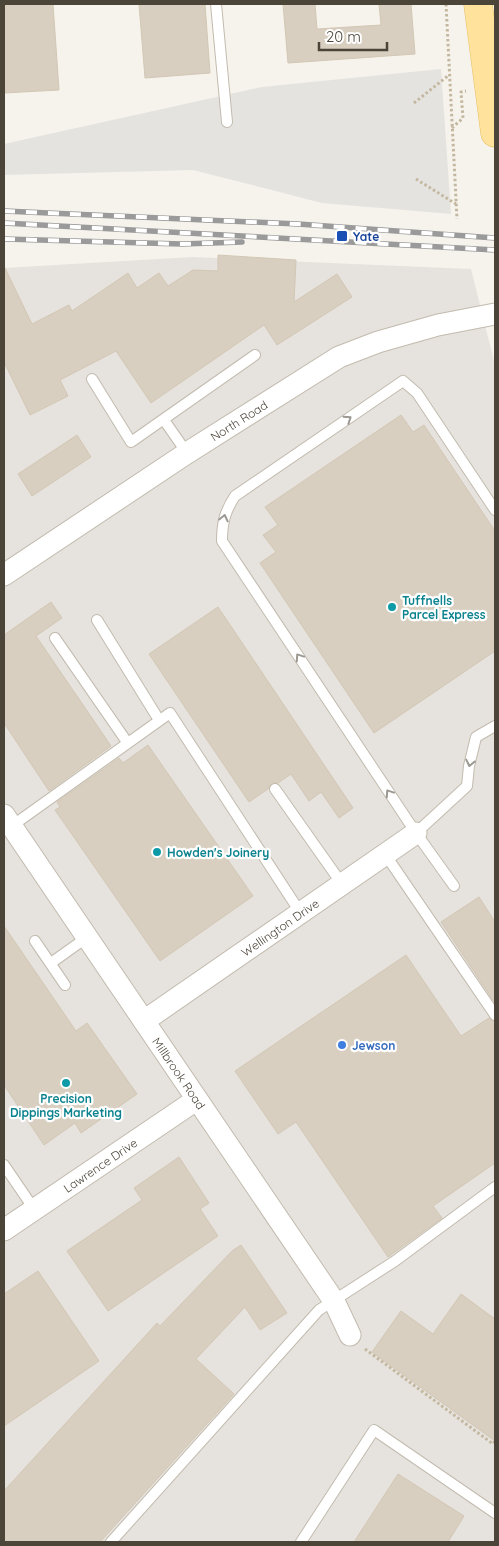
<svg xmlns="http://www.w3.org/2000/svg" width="499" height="1546" font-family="Quicksand,sans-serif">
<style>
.industrial{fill:#e6e2dd}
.parking{fill:#e5e3e0}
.building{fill:#d8cfc1;stroke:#d3c7b4}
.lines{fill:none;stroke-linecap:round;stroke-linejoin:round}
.lane-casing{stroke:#c2bbae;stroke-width:12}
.street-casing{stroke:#c2bbae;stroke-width:23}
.primary-casing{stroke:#e6c16a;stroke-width:29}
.path{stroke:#c4b79f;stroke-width:3;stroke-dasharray:2.5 2.5;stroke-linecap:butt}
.lane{stroke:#fff;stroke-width:10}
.street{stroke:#fff;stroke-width:21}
.primary{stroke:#ffe39c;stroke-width:28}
.rail-casing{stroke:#9a9a9a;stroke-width:5.5}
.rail{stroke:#fff;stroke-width:4;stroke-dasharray:11;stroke-linecap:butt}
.oneway{stroke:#9c9892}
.transit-dot{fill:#1a4fb4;stroke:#fff;stroke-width:2}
.culture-dot{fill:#0f9aa8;stroke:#fff;stroke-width:2}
.shop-dot{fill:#3f7fe0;stroke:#fff;stroke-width:2}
.labels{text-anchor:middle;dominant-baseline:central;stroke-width:4.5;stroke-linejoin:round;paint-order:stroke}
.transit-label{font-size:12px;font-weight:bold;fill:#164399;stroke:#fff;text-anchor:start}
.street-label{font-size:12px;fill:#4b4439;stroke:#fff}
.culture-label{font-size:12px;font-weight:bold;fill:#0d838f;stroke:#fff;text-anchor:start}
.shop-label{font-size:12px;font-weight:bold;fill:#366cbe;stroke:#fff;text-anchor:start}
</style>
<rect width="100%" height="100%" fill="#f6f3ec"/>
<path class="industrial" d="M193 257 471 269 495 365V1542H4V268Z"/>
<path class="parking" d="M441 69 451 214 322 203 193 170 4 175V144L262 87Z"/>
<path class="building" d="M4 4H53L59 90 4 93Z
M139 4H205L210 73 145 78Z
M283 4H315L317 29 381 25 379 4H411L415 54 288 63Z
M218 255 296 260 294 302 337 274 352 297 277 345 264 325 151 403 116 351 60 380 68 396 30 415 4 362V266L32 324 69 305 72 311 128 273 137 288 159 273 168 286 193 270 218 271Z
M401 415 413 432 424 425 495 531V651L374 733 260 563 276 552 263 535 278 525 265 507Z
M77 435 91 457 32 496 18 474Z
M51 602 62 618 36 636 111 746 49 791 4 723V635Z
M218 607 353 808 339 818 321 792 309 801 291 774 278 783H271L268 789 249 802 149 654Z
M148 745 253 896 160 961 55 810 60 807 57 802 119 758 123 763Z
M479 897 495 922V1003L441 922Z
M4 926 76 1031 87 1023 137 1094 81 1133 75 1123 44 1145 4 1085Z
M406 955 461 1036 489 1018 495 1022V1163L433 1206 442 1218 388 1257 296 1122 278 1134 235 1071Z
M179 1157 209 1203 200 1209 218 1236 108 1311 67 1251 142 1200 134 1188Z
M241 1245 287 1313 260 1330 245 1307 196 1359 234 1394 100 1542H4V1491L157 1323 160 1326 232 1251Z
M38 1271 99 1361 4 1426V1294Z
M461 1294 495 1319V1441L372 1352 401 1311 433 1334Z
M398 1474 464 1516 448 1542H354Z"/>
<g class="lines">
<g class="lane-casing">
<path id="lane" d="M216 4 227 122
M92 379 131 442 255 355
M164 420 187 453
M97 620 159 720
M55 638 127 742
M275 789 342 884
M9 828 170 713 300 912
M416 833 467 786 469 766 476 737 495 726
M385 854 495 1015
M454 886 416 833 222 541C222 523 225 511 235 496L403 381 417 393 495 510
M35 941 65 985
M51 963 86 938
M4 1165 34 1209
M111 1542 319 1310 395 1261 495 1187
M301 1542 374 1430 495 1513"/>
</g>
<g class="street-casing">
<g id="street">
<path id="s1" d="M4 575 187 453 339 357 378 342 438 325 495 314"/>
<path id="s2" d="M4 815 334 1301 350 1335"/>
<path id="s3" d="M144 1021 416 833"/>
<path id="s4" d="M4 1230 196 1100"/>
</g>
</g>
<g class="primary-casing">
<path id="primary" d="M478 4 495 133"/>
</g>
<path class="path" d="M446 4 457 219
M414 103 449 75
M452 128 463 118 461 92 466 91
M416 179 456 204
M365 1349 493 1444 495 1441"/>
<use href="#lane" class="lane"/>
<use href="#street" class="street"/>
<use href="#primary" class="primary"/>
<g class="rail-casing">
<path id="rail" d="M4 211 298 224 495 238
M4 223 495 250
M4 239 182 244 242 242"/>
</g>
<use href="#rail" class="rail"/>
</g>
<defs><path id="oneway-chevron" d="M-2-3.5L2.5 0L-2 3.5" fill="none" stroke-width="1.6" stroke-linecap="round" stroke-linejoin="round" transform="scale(1.25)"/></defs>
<g class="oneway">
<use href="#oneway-chevron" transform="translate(348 419) rotate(-34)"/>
<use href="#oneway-chevron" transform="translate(224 518) rotate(-77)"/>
<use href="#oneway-chevron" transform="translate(299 657) rotate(-124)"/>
<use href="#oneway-chevron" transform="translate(470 763) rotate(102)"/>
<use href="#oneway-chevron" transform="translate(389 793) rotate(-124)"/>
</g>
<rect class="transit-dot" x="336" y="230" width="12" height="12" rx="2.5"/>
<g class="culture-dot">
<circle cx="392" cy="607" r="5"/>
<circle cx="157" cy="852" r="5"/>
<circle cx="66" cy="1083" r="5"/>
</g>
<circle class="shop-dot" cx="342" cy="1045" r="5"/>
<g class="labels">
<g class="transit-label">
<text x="353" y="236">Yate</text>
</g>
<g class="street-label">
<text stroke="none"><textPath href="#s1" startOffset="281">North Road</textPath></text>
<text stroke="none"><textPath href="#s3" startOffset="165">Wellington Drive</textPath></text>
<text stroke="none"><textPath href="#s2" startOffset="312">Millbrook Road</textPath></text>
<text stroke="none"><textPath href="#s4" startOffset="116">Lawrence Drive</textPath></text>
</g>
<g class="culture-label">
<text x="402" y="600">Tuffnells<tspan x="402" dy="14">Parcel Express</tspan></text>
<text x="167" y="852">Howden's Joinery</text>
<text x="66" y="1098" text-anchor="middle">Precision<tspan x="66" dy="14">Dippings Marketing</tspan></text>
</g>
<g class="shop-label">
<text x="352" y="1045">Jewson</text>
</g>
</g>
<rect width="499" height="1546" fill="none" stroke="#4b4439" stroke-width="10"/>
<path d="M319 42v8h68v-8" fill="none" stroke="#4b4439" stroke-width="2.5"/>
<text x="326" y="42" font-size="15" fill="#4b4439" stroke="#ffffff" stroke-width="4" paint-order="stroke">20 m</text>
</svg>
